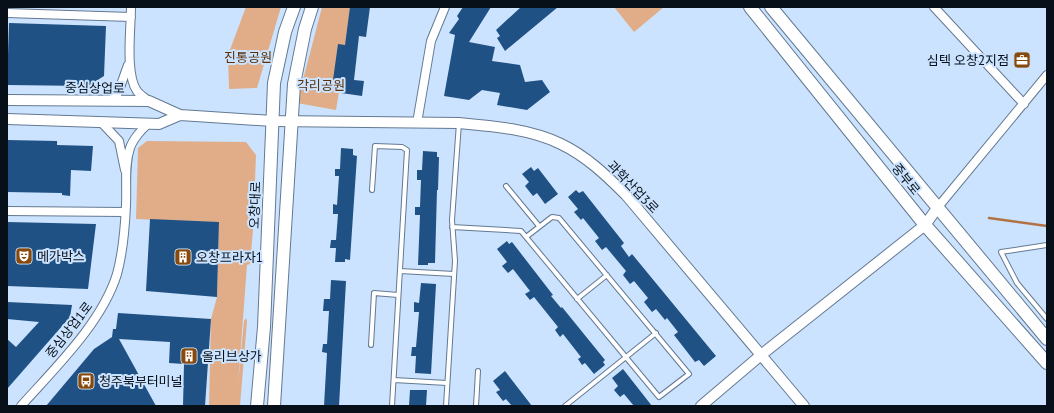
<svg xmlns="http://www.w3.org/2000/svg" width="1054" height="413" font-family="'PT Sans','Noto Sans KR',sans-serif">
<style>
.green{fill:#e0ad88}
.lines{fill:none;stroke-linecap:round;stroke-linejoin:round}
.stream{stroke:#b17343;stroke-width:2.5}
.building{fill:#205185}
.service-casing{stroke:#647992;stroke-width:6}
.minor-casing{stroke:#647992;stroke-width:10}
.tertiary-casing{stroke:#647992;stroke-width:12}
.secondary-casing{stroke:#647992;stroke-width:14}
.service{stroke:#fff;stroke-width:4}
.minor{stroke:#fff;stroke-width:8}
.tertiary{stroke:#fff;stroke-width:10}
.secondary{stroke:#fff;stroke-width:12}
.labels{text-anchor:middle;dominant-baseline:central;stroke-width:4;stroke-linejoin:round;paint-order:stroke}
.park-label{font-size:13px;fill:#5a3009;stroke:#cbe3fe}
.poi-label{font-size:13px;fill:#070f18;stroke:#cbe3fe;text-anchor:start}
.street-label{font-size:13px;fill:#070f18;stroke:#cbe3fe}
</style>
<rect width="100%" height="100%" fill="#cbe3fe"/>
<path class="green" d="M246 7H281L257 88 229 89 228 55Z
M322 7H353L336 110 297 103Z
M614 7H664L634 32Z
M147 141 246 142 256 155 254 206V219L250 264 247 265 238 385 244 321 246 318 247 321 240 406H209L211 319 217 297 219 223 136 219 138 148Z"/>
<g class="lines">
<path class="stream" d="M989 218 1047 226"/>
</g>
<path class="building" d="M350 7H370L366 37 359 36 354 80 364 81 362 96 334 92V88L332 87 338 44 345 45Z
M463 7H491L469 42 495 47 492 61 520 65 525 82 542 80 550 92 527 110 497 105 500 93 482 90 469 100 444 96 455 35 449 33 459 19 457 16Z
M521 7H558L505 51 497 38 500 36 496 30Z
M9 23 106 26 104 76 88 86 7 85Z
M7 140 57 141V145L93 146 91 171 71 170 70 196 62 195V193L7 192Z
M341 148 353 149V155L357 156 350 260 345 259V262H335L336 248H330L331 240H336L338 214H333V204L337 205 339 176H335V169H340Z
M423 151 437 152V157H439L438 190H437L435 263H428V265H418L420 215H415V207H420L421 180H417V170H422Z
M531 167 534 171 538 168 558 194 545 204 537 193 533 196 525 186 529 182 522 174Z
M576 190 579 193 583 191 624 243 621 246 629 257 632 254 716 356 704 366 699 360 695 362 674 335 678 332 667 318 665 320 656 309 652 312 644 302 648 298 634 281 630 284 623 275 626 271 606 247 602 250 595 241 599 238 583 218 581 220 574 212 578 209 568 197Z
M150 219 219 222 217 297 146 291Z
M7 222 96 224 88 289 7 286Z
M507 241 509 244 512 242 553 295 551 296 561 308 562 307 605 360 603 362 605 365 594 374 585 363 582 365 578 359 581 357 563 334 560 337 555 330 558 327 534 297 530 300 525 294 530 291 513 269 508 273 502 266 507 262 497 249Z
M331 280 346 281 339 406H324L327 353 322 352 323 344H327L329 311H323L324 299H330Z
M421 283 436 284 431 374 415 373 416 356H411L412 347H416L419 312H414V302L419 303Z
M7 302 72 305 70 317 7 389V339L16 347 39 322 7 319Z
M118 313 211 319 205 406H183L184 364 169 363 170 342 119 339 156 406H46L94 349 112 337 113 329H116Z
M623 369 652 406H634L624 394 620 397 614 390 618 386 612 378Z
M505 371 532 406H512L506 399 503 401 496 392 500 390 493 381Z
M410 390H427L426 406H409Z"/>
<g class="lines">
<g class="service-casing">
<path id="service" d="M506 186 539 226
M372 190 375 146 402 147 407 150 392 406
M452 227 521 231 659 397 689 374 559 218 552 217 526 237
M1047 245 1001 252 1017 283 1047 319
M400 271 454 274
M577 299 607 275
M371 345 374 293 398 295
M394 380 447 383
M446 406 455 261 452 220 459 123
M476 406 478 371
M565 406 656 333"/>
</g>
<g class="minor-casing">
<path id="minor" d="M131 7C131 28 125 74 137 91 140 95 145 98 149 101
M934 7 1024 104
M7 13 131 17
M110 101 118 93 128 65
M101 122 119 141 125 170
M417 123 431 41 445 7
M938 207 1047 75
M7 211 125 212
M21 406C54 369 102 323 117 274 123 252 125 228 126 205 127 186 124 166 130 148 133 139 142 129 148 124"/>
</g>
<g class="tertiary-casing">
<path id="tertiary" d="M7 100 149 101 180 115 159 124 7 119
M180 115 273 121 459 123C493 126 530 129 561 144 586 156 606 175 626 195L804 406
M701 406 761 355 925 225 938 207"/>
</g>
<g class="secondary-casing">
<path id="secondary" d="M750 7 925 225 1047 363
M771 7 1047 339
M257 406 264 327 274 83 285 32 294 7
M274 406 294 84 305 29 312 7"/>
</g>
<use href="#service" class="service"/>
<use href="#minor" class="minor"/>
<use href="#tertiary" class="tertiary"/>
<use href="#secondary" class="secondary"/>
</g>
<defs>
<g id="office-square" transform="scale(0.9)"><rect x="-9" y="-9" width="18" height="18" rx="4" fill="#87490c" stroke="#cbe3fe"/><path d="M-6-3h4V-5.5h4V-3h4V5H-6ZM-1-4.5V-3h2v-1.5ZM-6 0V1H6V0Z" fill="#fff"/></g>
<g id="theatre-square" transform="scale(0.9)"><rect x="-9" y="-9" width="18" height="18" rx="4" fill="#87490c" stroke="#cbe3fe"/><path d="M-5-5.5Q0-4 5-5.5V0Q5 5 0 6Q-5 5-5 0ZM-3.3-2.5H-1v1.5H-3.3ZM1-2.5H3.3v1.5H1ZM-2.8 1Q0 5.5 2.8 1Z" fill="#fff"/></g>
<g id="building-square" transform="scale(0.9)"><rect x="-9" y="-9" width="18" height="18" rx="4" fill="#87490c" stroke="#cbe3fe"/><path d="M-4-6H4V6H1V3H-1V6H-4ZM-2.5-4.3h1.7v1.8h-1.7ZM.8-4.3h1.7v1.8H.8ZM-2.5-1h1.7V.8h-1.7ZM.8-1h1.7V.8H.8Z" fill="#fff"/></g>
<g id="bus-square" transform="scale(0.9)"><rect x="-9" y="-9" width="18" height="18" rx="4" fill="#87490c" stroke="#cbe3fe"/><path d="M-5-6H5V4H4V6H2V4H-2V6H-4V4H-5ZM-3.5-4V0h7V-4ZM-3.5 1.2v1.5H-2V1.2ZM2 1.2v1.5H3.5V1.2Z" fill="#fff"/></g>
</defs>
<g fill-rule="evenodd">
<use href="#office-square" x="1022" y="60"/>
<use href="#theatre-square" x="24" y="256"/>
<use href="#building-square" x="183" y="257"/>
<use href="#building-square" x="189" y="356"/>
<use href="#bus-square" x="86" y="381"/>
</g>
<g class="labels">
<g class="park-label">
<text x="248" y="57">진통공원</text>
<text x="321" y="85">각리공원</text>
</g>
<g class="poi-label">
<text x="1009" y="60" text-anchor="end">심텍 오창2지점</text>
<text x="37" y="256">메가박스</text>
<text x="196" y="257">오창프라자1</text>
<text x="202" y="356">올리브상가</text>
<text x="99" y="381">청주북부터미널</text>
</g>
<g class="street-label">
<text transform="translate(95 88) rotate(1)">중심상업로</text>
<text transform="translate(906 179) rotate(51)">중부로</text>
<text transform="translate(633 187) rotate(46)">과학산업3로</text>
<text transform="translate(255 205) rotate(-88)">오창대로</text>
<text transform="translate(69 330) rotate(-52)">중심상업1로</text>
</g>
</g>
<rect width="1054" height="413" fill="none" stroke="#070f18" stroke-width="16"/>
</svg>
